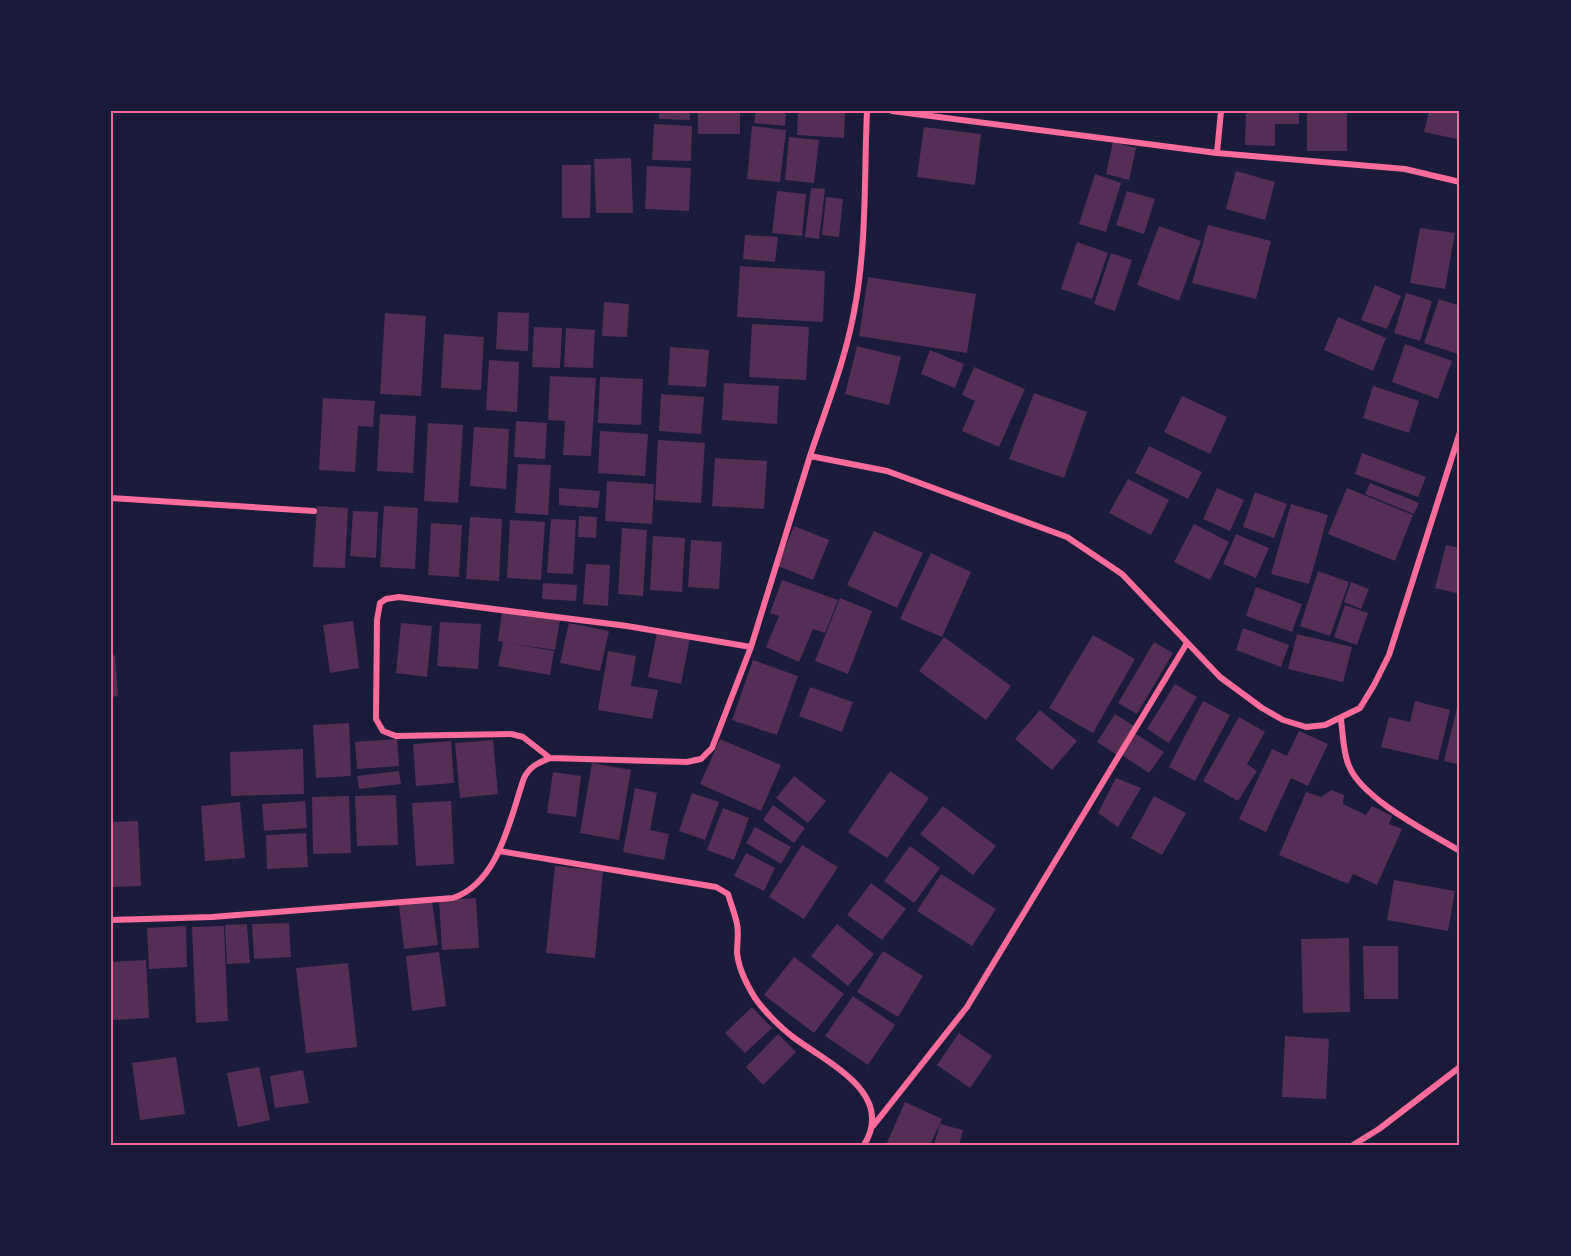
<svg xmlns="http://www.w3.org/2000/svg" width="1571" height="1256" font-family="'Archivo Narrow',sans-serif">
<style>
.building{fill:#542f53}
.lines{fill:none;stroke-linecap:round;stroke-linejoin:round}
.minor{stroke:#ff6b9d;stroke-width:6}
.neatline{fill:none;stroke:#ff6b9d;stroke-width:2}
</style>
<rect width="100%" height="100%" fill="#1b1b3a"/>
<path class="building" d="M659 111H690V120L659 119Z
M698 111H740V134H698Z
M756 111H786L785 126 754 123Z
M798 111H845L844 138 797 135Z
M1246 111H1299V124H1275V146L1245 145Z
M1307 111H1347V151H1307Z
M1429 111H1460L1457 139 1424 132Z
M654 124 692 126 691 161 652 160Z
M752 126 786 130 780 182 747 179Z
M924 127 981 134 975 185 917 177Z
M789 137 819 140 814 183 785 180Z
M1113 142 1136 148 1129 180 1106 174Z
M631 158 633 213H596L594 159Z
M562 165H591L590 218H562Z
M647 166 691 168 689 211 645 209Z
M1236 171 1275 182 1265 220 1226 209Z
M1095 174 1121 183 1106 232 1079 224Z
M811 188 825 189 819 239 805 237Z
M777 191 806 194 802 236 772 233Z
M1127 191 1155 199 1144 234 1116 225Z
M826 197 843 199 839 237 822 235Z
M1208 225 1271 241 1256 299 1192 283Z
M1159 226 1201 241 1179 301 1137 285Z
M1420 228 1455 233 1445 289 1410 283Z
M745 235 778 237 775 262 743 259Z
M1077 242 1108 253 1092 299 1061 289Z
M1111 253 1132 260 1115 311 1094 304Z
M740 266 825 271 823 322 737 317Z
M868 277 976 294 967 353 859 336Z
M1375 285 1401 296 1387 329 1361 320Z
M1406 293 1432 301 1420 341 1394 333Z
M1439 299 1460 306 1458 354 1424 343Z
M604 302 629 304 627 337 602 336Z
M498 312 529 313 528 351 496 349Z
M385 313 426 316 421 396 380 394Z
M1338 317 1386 338 1373 371 1324 350Z
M752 324 809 327 806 380 749 377Z
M534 327 562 328 560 368 532 367Z
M566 328 595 330 593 368 564 367Z
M444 334 484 337 481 390 441 388Z
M1405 344 1452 361 1438 399 1392 382Z
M857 346 901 357 889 405 845 394Z
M670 347 709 350 706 387 668 385Z
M930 350 964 364 955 388 921 374Z
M489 360 519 362 517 412 486 410Z
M974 367 1025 389 999 447 962 431 975 401 962 395Z
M550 376 596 378 591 456 563 455 565 421 548 420Z
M600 377 643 379 641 425 598 423Z
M724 383 779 386 777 424 722 420Z
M1373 386 1419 401 1409 433 1363 418Z
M1034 393 1087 412 1064 478 1009 459Z
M661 394 704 397 701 434 659 431Z
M1182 396 1227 417 1210 454 1164 432Z
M323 398 375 401 373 427 358 426 355 472 319 470Z
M380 414 416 416 413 473 377 471Z
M516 421 547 423 545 459 514 457Z
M428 423 463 425 458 503 424 501Z
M474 427 509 429 506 489 470 486Z
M600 431 648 434 645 476 598 473Z
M658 440 705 443 701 503 655 500Z
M1149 446 1202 472 1188 499 1135 473Z
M1362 453 1426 477 1418 497 1355 474Z
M715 458 767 461 764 509 712 506Z
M518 464 551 465 548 515 515 513Z
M1128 479 1169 500 1151 535 1109 513Z
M607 481 654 484 652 524 605 521Z
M1370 483 1419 503 1414 514 1365 494Z
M559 488 600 491 598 508 559 505Z
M1217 488 1244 500 1230 531 1203 519Z
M1347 488 1413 515 1395 561 1328 534Z
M1255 492 1287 504 1274 538 1243 527Z
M1291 504 1328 515 1309 584 1271 574Z
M317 506 348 508 345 568 313 567Z
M384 506 418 508 415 569 380 567Z
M353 511 378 512 376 558 350 556Z
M579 516 597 517 596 538 578 537Z
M470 517 502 519 499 581 466 579Z
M551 519 576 520 573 574 547 573Z
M510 520 545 522 541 580 507 578Z
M431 523 462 525 459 577 428 575Z
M1194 524 1229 542 1210 580 1174 562Z
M794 526 829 540 813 580 778 566Z
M622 528 647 530 643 596 618 594Z
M874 531 923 553 897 608 847 585Z
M1236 534 1269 548 1256 578 1223 564Z
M653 536 685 538 682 592 650 590Z
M691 540 722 542 719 589 688 587Z
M1446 545 1460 548V594L1435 588Z
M931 553 971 572 942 637 900 619Z
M586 564 610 565 608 606 583 604Z
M1318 571 1349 582 1330 636 1300 626Z
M782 580 838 600 825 633 813 629 799 662 766 647 779 616 770 613Z
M1351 582 1369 589 1361 609 1344 602Z
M543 583 577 585 576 601 542 599Z
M1256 587 1302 604 1292 632 1246 616Z
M840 598 872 611 848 674 815 661Z
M1345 605 1368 613 1357 645 1334 637Z
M502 611 560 620 555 650 508 643 554 651 550 675 498 666 503 642 498 641Z
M353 621 359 668 330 673 323 625Z
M440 622 481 624 478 669 437 666Z
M401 623 432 626 427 677 396 673Z
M569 623 609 631 600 671 560 663Z
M1243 628 1289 645 1281 667 1236 650Z
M657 632 690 638 681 684 648 677Z
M1297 634 1352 647 1343 682 1288 669Z
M1093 635 1135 659 1093 733 1049 708Z
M944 637 1011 686 986 720 919 671Z
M1154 642 1173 653 1137 714 1118 703Z
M608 651 636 656 631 686 658 690 652 719 598 710Z
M115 655 118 696 111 697V656Z
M753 660 798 676 777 735 732 720Z
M1175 684 1197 697 1169 743 1147 729Z
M810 687 853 702 842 732 799 716Z
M1203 701 1230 715 1195 781 1169 767Z
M1415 701 1450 710 1438 760 1381 747 1389 717 1410 722Z
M1457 708 1460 709V765L1444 761Z
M1040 710 1077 741 1052 770 1015 739Z
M1115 714 1134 726 1117 755 1097 742Z
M1239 717 1265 732 1247 764 1257 771 1238 801 1203 781Z
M349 723 351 776 316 778 313 725Z
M1299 731 1328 744 1308 786 1291 778 1266 832 1239 819 1272 749 1287 756Z
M1136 734 1164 752 1149 773 1122 755Z
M397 739 399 766 357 769 355 742Z
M720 739 781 765 761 811 700 784Z
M493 740 498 794 460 798 455 743Z
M451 741 454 783 416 786 413 744Z
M303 749 304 794 231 796 230 752Z
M592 763 631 770 619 840 580 833Z
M399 771 401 784 359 789 357 776Z
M890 771 929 798 887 858 848 832Z
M553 772 581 776 576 817 547 813Z
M794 776 826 801 808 823 776 798Z
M1116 778 1141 788 1118 827 1098 813Z
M635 788 657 793 650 830 669 834 664 860 623 852Z
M1331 790 1344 795 1343 804 1366 815 1372 806 1392 816 1389 824 1402 829 1377 885 1353 874 1348 884 1279 855 1306 792 1321 797Z
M692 793 719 802 705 840 679 831Z
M396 795 398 845 357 846 355 796Z
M349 796 351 853 313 854 312 797Z
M1154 796 1186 813 1162 855 1131 838Z
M305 801 307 828 264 831 262 804Z
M451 801 454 864 416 866 412 803Z
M240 802 245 858 205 861 201 806Z
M773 805 805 828 794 843 763 820Z
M943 806 996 846 973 875 920 834Z
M723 808 749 818 734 860 707 850Z
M138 821 141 886 113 887 111 822Z
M755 827 791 847 781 864 746 843Z
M306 833 308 867 267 869 266 835Z
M802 845 838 867 804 919 769 897Z
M910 846 940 868 914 903 884 881Z
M746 853 775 868 764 891 734 876Z
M555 866 603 871 595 958 546 953Z
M941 874 996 909 972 946 917 911Z
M1394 880 1455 891 1448 931 1387 920Z
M871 883 906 909 882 940 847 915Z
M476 898 479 948 442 950 439 900Z
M432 901 438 945 404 949 399 905Z
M289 923 291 957 254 959 252 924Z
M247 924 250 963 227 964 225 925Z
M837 924 874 954 848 986 811 956Z
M186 926 187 967 149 969 147 928Z
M224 926 228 1021 196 1023 192 927Z
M1349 938 1350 1012 1303 1013 1301 939Z
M1363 946H1398V999H1364Z
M883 951 923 976 898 1017 857 992Z
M439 952 446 1006 412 1011 406 956Z
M794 957 844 994 814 1033 764 995Z
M146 960 149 1018 111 1020V962Z
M348 963 357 1047 306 1053 296 968Z
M853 996 895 1025 868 1065 825 1036Z
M752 1007 772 1028 745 1053 725 1033Z
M959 1033 992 1056 970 1088 937 1065Z
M778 1034 796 1052 763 1085 746 1067Z
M1285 1036 1329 1039 1326 1099 1282 1097Z
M176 1057 185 1114 140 1120 132 1063Z
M259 1067 270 1120 238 1127 227 1073Z
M303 1070 309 1103 275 1108 270 1076Z
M905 1102 942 1119 930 1145H886Z
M940 1124 963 1130 959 1145H934Z"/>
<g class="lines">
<path class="minor" d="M892 111 1217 153 1405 169 1460 182
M1217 153 1221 111
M810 456C826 408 845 361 854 312 867 246 864 177 867 111
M111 498 314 511
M1341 720C1343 734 1343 753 1349 766 1362 799 1430 833 1460 851
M550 758 523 737 511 734 396 736 383 731 376 719 377 620 380 603 386 599 399 597 627 626 751 647
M499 851 716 887 728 894C731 904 735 914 737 924 739 933 737 943 737 952 738 968 747 985 755 998 764 1011 781 1028 793 1037 827 1063 896 1093 864 1145
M111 920 212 917 453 898C499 883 510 818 524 778 530 766 538 763 550 758L687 762 701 759 712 748 751 647 810 456 887 471 1067 537 1122 574 1220 677 1262 708 1283 720 1306 727 1325 725 1360 708 1374 685 1389 655 1460 432
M873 1126 967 1007 1187 643
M1353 1145 1379 1129 1460 1067"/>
</g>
<rect width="1571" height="1256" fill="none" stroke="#1b1b3a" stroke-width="225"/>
<rect x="112" y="112" width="1346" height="1032" class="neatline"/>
</svg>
